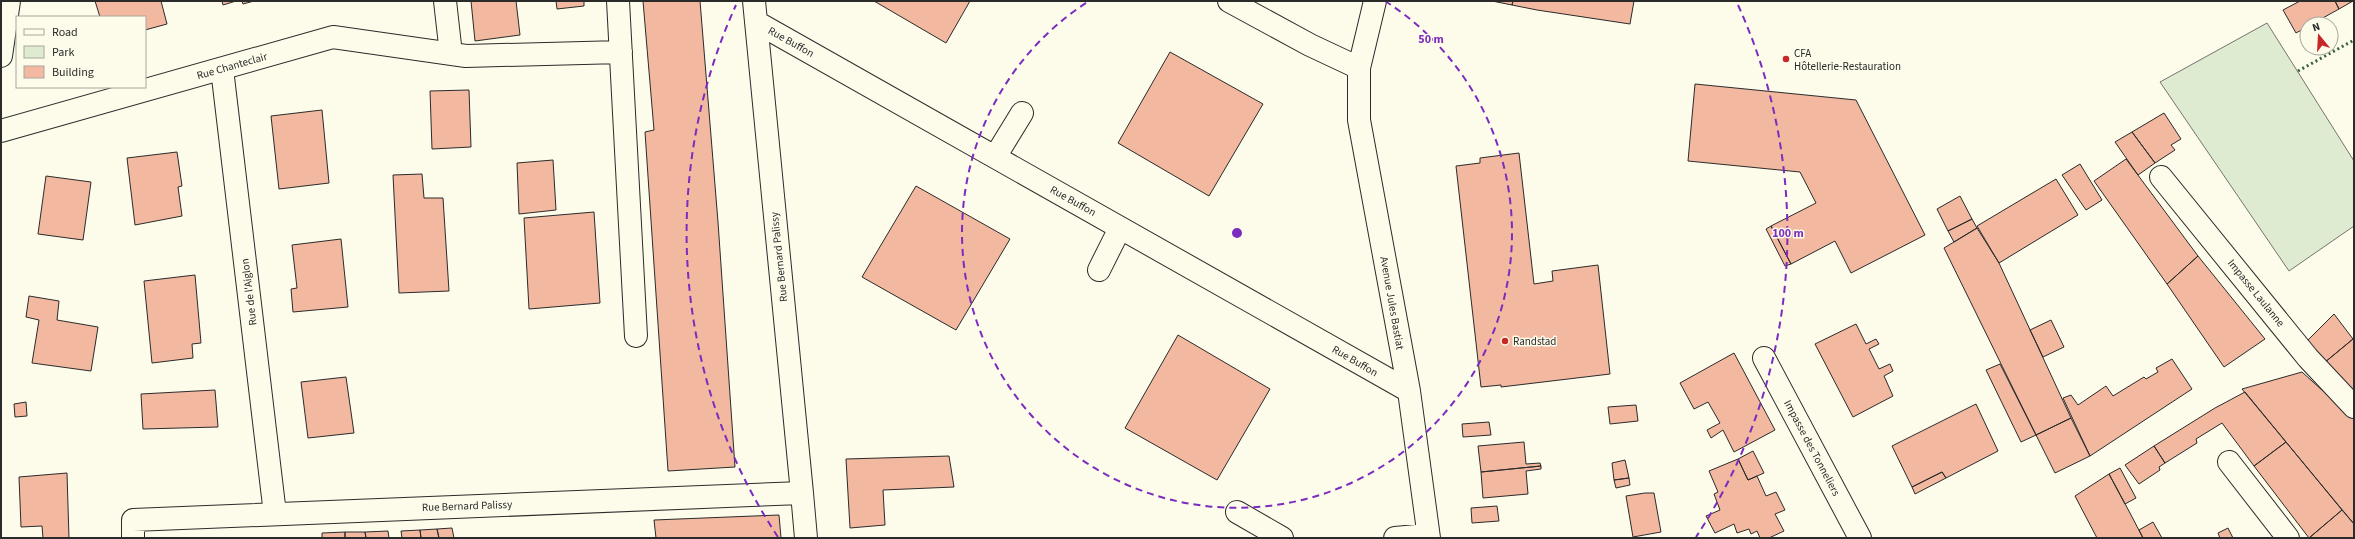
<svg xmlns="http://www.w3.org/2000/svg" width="2355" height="539" font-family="'Source Sans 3',sans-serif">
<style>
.green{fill:#deebd1;stroke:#74746e}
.building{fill:#f2b8a0;stroke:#2b2b2b}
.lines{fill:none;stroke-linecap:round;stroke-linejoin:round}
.minor-casing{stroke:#2b2b2b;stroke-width:24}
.minor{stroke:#fdfbea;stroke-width:22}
.hedge{stroke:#34623c;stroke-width:3;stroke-dasharray:2 3;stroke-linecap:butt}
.ring{fill:none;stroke:#7b2cbf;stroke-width:2;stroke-dasharray:7 5}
.poi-dot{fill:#c62828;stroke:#fdfbea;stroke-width:1.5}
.labels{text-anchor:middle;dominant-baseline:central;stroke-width:3;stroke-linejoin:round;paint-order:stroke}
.street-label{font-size:11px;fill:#2b2b2b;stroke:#fdfbea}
.poi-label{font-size:11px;fill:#2b2b2b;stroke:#fdfbea;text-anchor:start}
.centre{fill:#7b2cbf;stroke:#fdfbea;stroke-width:2}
.ring-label{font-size:12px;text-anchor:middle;font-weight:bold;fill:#7b2cbf;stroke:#fdfbea;stroke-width:3;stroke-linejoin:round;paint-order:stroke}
</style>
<rect width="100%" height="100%" fill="#fdfbea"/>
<path class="green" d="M2267 23 2354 161V226L2289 271 2160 82Z"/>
<path class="building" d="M95 1H161L167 24 145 30V17H100Z
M222 1H236L223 5Z
M242 1H254L243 4Z
M471 1H516L520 35 475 41Z
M556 1H584V6L557 9Z
M643 1H700L718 222 735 467 668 471 645 132 654 130Z
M874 1H970L946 43Z
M1492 1H1513L1512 5Z
M1513 1H1634L1630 24 1537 10 1512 5Z
M2300 1H2335L2339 9 2312 24H2307V27L2296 33 2283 10Z
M2335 1H2353L2339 9Z
M1170 52 1263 104 1209 196 1118 143Z
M1695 84 1856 100 1925 235 1851 273 1835 241 1791 264 1771 226 1816 203 1800 172 1688 161Z
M469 90 471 147 432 149 430 91Z
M322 110 329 183 279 189 271 116Z
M2164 113 2181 139 2171 145 2175 150 2155 163 2132 132Z
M2132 132 2155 163 2138 175 2115 142Z
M177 152 182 186 178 187 182 216 135 225 127 158Z
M1519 153 1534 284 1553 281 1552 271 1598 265 1610 374 1501 387V385L1481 387 1456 166 1480 163V158Z
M2126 159 2198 256 2167 284 2094 181Z
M553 160 556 210 519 214 517 163Z
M2080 164 2102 200 2086 210 2062 175Z
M422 174 424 198H443L449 291 399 293 393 175Z
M46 176 91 182 83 240 38 234Z
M2056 179 2078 215 1999 263 1977 226Z
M916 186 1010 239 956 330 862 277Z
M1960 196 1972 219 1948 231 1937 209Z
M594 212 600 303 529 309 524 218Z
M1972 219 1977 228 1954 242 1948 231Z
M1771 226 1791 264 1785 266 1766 229Z
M1977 228 1999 263 2071 418 2036 435 1944 248Z
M341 239 348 307 293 312 291 289 297 288 292 245Z
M2198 256 2265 339 2224 367 2167 284Z
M195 275 201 343 192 344 193 358 152 363 144 281Z
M29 296 59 301 57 320 98 327 91 371 32 363 39 320 26 317Z
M2334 314 2353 339 2324 363 2307 341Z
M2051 320 2064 347 2043 357 2030 330Z
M1856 324 1866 344 1876 339 1879 344 1869 349 1879 369 1890 364 1893 371 1884 376 1893 396 1853 417 1815 344Z
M1178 335 1270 389 1217 480 1125 428Z
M2353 339 2354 340V395L2324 363Z
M1734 353 1775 430 1734 452 1723 430 1711 438 1707 430 1720 423 1708 402 1694 409 1680 383Z
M2172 359 2192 389 2090 456 2063 398 2071 395 2078 405 2106 386 2113 396 2144 377 2146 379 2158 372 2156 368Z
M2000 364 2036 435 2021 442 1986 370Z
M2302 372 2354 419V524L2242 389Z
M346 377 354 433 308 438 301 382Z
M215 390 218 427 143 429 141 394Z
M2245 392 2286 442 2254 466 2222 423 2196 439 2197 443 2165 463 2154 446 2215 408Z
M26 402 27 416 15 417 14 404Z
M1976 404 1998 451 1946 478 1942 472 1912 487 1892 446Z
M1636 405 1638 421 1610 424 1608 407Z
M2071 418 2090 456 2055 473 2036 435Z
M1489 422 1491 435 1463 437 1462 424Z
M1524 442 1526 464 1540 463 1541 466 1481 472 1478 446Z
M2286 442 2342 510 2309 538 2254 466Z
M2154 446 2165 463 2159 467 2160 470 2139 484 2125 465Z
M1753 451 1764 473 1748 480 1738 459Z
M949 456 954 487 883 490 885 525 850 528 846 459Z
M1738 459 1748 480 1757 476 1766 496 1776 492 1785 510 1775 514 1784 531 1769 538H1760L1757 531 1751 534 1749 529 1737 533 1734 524 1715 533 1706 516 1720 510 1714 494 1718 492 1709 471Z
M1625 460 1629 478 1614 480 1612 463Z
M1541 466V469L1526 471 1528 494 1483 498 1481 472Z
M2120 468 2136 498 2125 504 2109 474Z
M1942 472 1946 478 1915 494 1912 487Z
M67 473 69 538H43L42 526 21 527 19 477Z
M2109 474 2130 513 2143 538H2097L2075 496Z
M1629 478 1630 485 1616 488 1614 480Z
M1645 493H1654L1661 532 1633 537 1626 496Z
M1497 506 1499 521 1472 523 1471 508Z
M2342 510 2354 524V538H2309Z
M779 515 781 538H656L654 520Z
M2153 522 2162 538H2143L2139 530Z
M452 528 454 538H439L437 529Z
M2228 528 2233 538H2220L2218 533Z
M437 529 439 538H421L420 530Z
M420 530 421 538H402L401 531Z
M388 531 389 538H366L365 532Z
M345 532V538H322V533Z
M345 532H365L366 538H345Z"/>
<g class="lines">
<g class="minor-casing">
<path id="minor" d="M445 1 451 54
M618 1 636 336
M754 1 802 493
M1229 1 1310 45 1359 68
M1375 1 1359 68V120L1409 391 1429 538
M756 22 1409 391
M1 56 9 1
M222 69 275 514
M1 131 333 37 466 56 621 52
M995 157 1022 113
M2161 177 2308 358 2354 407
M1099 270 1120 228
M1764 358 1860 538
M2229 462 2288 538
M1237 512 1282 538
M133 538V520L802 493 806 538
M1395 538 1428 535"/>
</g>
<use href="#minor" class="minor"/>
<path class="hedge" d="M2298 71 2354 40"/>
</g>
<g class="ring">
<path d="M1385 1A275 275 0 1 1 1089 1"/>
<path d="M778 537A551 551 0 0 1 736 5M1738 5A551 551 0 0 1 1696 537"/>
</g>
<g class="poi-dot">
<circle cx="1786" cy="59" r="4"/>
<circle cx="1505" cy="341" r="4"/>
</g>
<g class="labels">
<g class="street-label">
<text transform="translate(791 42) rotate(29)">Rue Buffon</text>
<text transform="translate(232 66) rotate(-16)">Rue Chanteclair</text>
<text transform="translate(1073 201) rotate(29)">Rue Buffon</text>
<text transform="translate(779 257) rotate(-96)">Rue Bernard Palissy</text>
<text transform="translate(249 292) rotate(-97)">Rue de l'Aiglon</text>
<text transform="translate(2256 293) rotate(51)">Impasse Laulanne</text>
<text transform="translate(1392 303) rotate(80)">Avenue Jules Bastiat</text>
<text transform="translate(1355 361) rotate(30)">Rue Buffon</text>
<text transform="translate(1812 448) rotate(62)">Impasse des Tonneliers</text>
<text transform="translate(467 506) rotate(-2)">Rue Bernard Palissy</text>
</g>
<g class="poi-label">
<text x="1794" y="53">CFA<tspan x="1794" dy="13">Hôtellerie-Restauration</tspan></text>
<text x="1513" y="341">Randstad</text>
</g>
</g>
<circle cx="1237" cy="233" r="6" class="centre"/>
<g class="ring-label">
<text x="1431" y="43">50 m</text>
<text x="1788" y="237">100 m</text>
</g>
<rect width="2355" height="539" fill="none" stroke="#2b2b2b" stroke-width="4"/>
<rect x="16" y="16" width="130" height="72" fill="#fdfbea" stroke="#a9a89e"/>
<rect x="24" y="29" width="20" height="6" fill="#fdfbea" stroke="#a9a89e"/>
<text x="52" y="36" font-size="12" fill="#2b2b2b">Road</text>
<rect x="24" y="46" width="20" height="12" fill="#deebd1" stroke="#a9a89e"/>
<text x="52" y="56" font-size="12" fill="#2b2b2b">Park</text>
<rect x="24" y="66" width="20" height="12" fill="#f2b8a0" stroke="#a9a89e"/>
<text x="52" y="76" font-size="12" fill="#2b2b2b">Building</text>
<g transform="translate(2319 36) rotate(342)"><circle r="19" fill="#fdfbea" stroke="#a9a89e"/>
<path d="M0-3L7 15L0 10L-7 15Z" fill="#c62828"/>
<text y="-6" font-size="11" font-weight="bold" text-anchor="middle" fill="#2b2b2b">N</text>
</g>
</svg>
